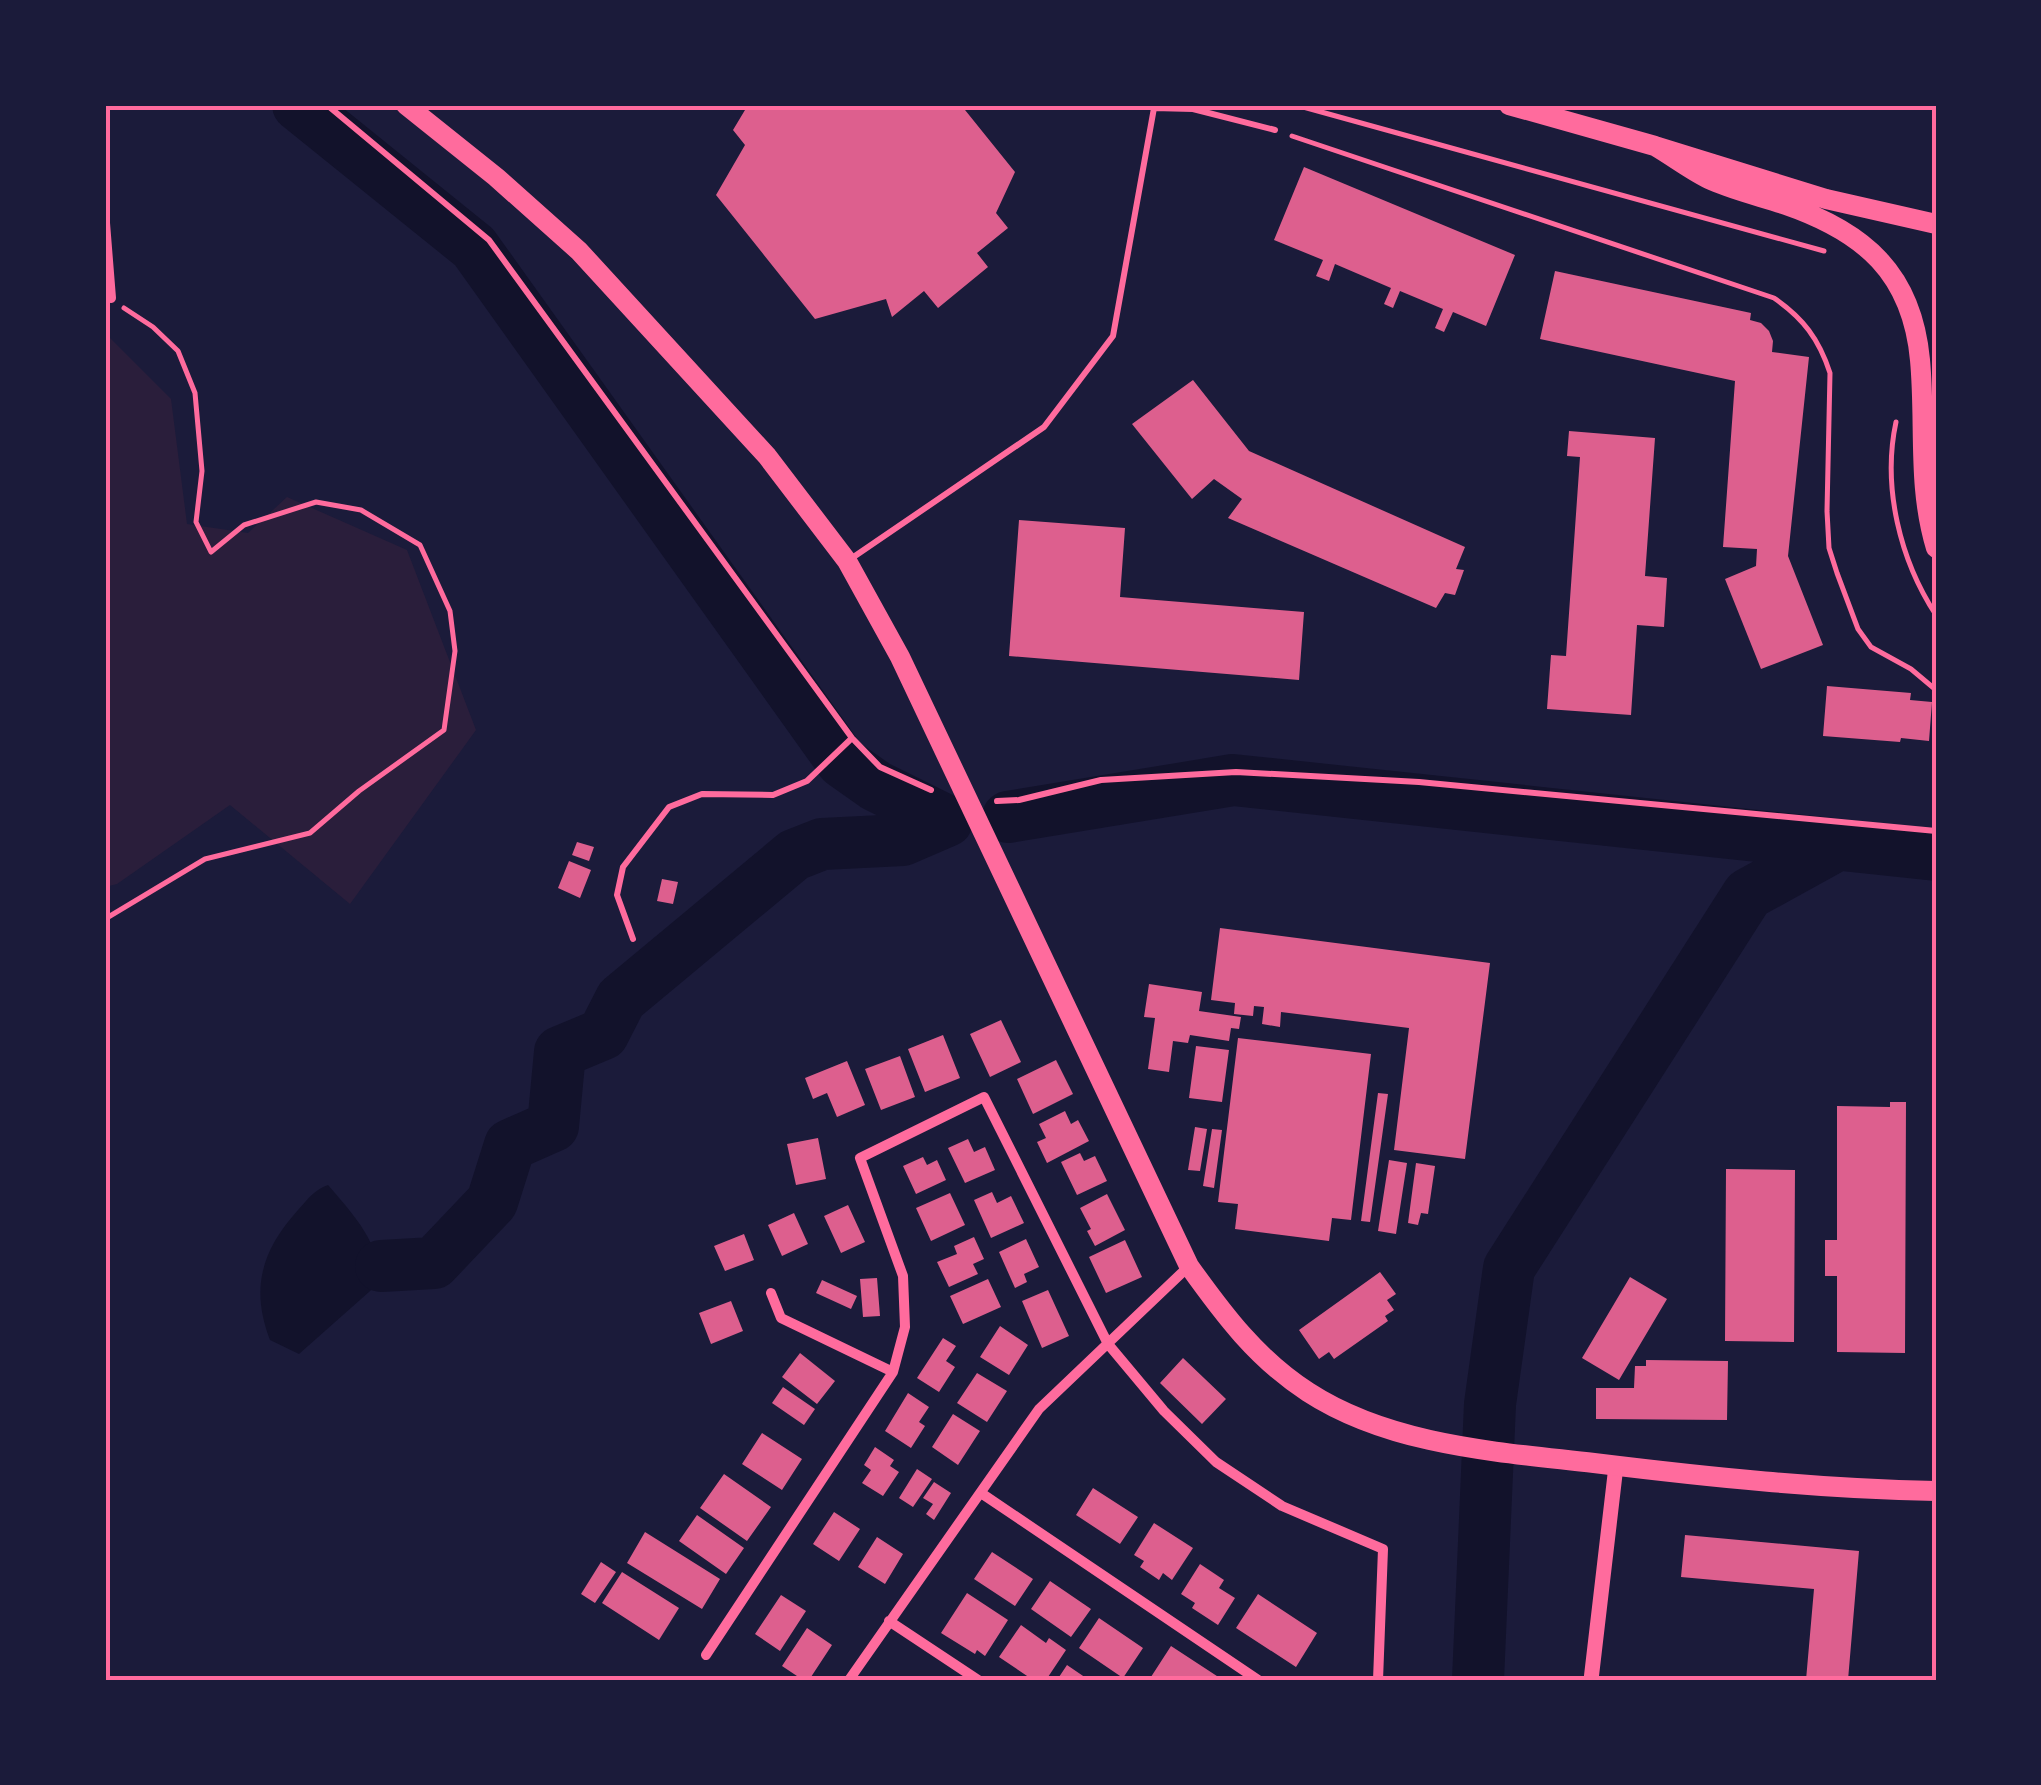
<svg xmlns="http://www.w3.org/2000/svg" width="2041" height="1785" font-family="Arial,sans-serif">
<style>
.green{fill:#2a1e3b}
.water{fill:#12122b}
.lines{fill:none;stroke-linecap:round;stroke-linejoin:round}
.river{stroke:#12122b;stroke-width:52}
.building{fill:#dd5f8e}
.path{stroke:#ff6b9d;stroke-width:5}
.service{stroke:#ff6b9d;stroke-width:6}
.minor{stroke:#ff6b9d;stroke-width:10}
.tertiary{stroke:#ff6b9d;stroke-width:15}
.primary{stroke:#ff6b9d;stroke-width:20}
.neatline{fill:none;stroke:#ff6b9d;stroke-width:4}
</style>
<rect width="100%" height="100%" fill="#1b1b3a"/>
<path class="green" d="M105 333 171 399 187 524 248 533 287 497 407 550 476 730 350 904 230 805 117 884 105 887Z"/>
<path class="water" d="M328 1185C351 1212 384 1246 378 1284L299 1354 270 1340C250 1288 262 1250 298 1210 308 1199 314 1190 328 1185Z"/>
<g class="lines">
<path class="river" d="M298 105 474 247 842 762 876 786 947 821
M1008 817 1233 780 1936 855
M381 1266 434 1263 492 1202 510 1145 553 1126 560 1052 603 1034 621 999 794 855 822 844 903 840 947 821
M1478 1680 1490 1404 1509 1268 1748 894 1837 845"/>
</g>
<path class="building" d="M748 105H961L1015 172 996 213 1008 228 977 253 988 267 938 308 924 291 892 317 886 299 815 319 716 195 745 145 733 130Z
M1304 167 1515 255 1486 326 1453 312 1444 332 1435 328 1443 309 1400 291 1393 308 1384 304 1391 288 1335 264 1329 281 1316 276 1323 260 1274 240Z
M1555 271 1751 313 1750 320 1761 323 1769 331 1773 341 1772 352 1809 357 1788 556 1823 645 1761 669 1725 579 1756 566 1757 549 1723 547 1735 381 1540 339Z
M1193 380 1249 451 1465 547 1456 569 1464 570 1455 595 1445 593 1436 608 1228 518 1242 499 1214 479 1192 499 1132 424Z
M1569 431 1655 438 1645 576 1667 578 1664 627 1637 625 1631 715 1547 709 1551 655 1566 656 1580 457 1567 456Z
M1019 520 1125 528 1120 597 1304 612 1299 680 1009 656Z
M1827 686 1911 693 1910 700 1932 702 1929 741 1901 738 1900 742 1823 736Z
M577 842 594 847 589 861 572 855Z
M569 861 591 870 580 898 558 888Z
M662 879 678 882 673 904 657 901Z
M1220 928 1490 963 1465 1159 1394 1150 1409 1028 1281 1012 1280 1027 1262 1024 1264 1007 1254 1006 1253 1016 1234 1014 1235 1003 1211 1000Z
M1149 984 1202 992 1199 1011 1241 1017 1239 1029 1231 1028 1229 1041 1190 1035 1188 1043 1173 1041 1169 1072 1148 1069 1155 1018 1144 1017Z
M1001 1020 1021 1062 990 1077 970 1034Z
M943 1035 960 1078 925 1092 908 1049Z
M1238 1038 1371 1054 1351 1220 1332 1218 1329 1241 1235 1229 1238 1204 1218 1202Z
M1196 1046 1229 1050 1222 1102 1189 1098Z
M900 1056 915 1097 881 1110 865 1069Z
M1056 1060 1073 1094 1033 1114 1017 1079Z
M847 1061 865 1105 837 1117 827 1093 813 1099 805 1078Z
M1378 1093 1388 1094 1370 1222 1361 1221Z
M1890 1102H1906L1905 1353 1837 1352V1276H1825V1240H1837V1106L1890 1107Z
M1065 1111 1071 1124 1078 1120 1089 1141 1047 1163 1037 1142 1046 1138 1039 1124Z
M1195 1127 1207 1129 1200 1171 1188 1170Z
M1212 1129 1222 1130 1214 1188 1203 1186Z
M818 1138 826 1179 796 1185 787 1144Z
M968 1139 974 1152 985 1147 995 1170 965 1183 948 1148Z
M1080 1153 1084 1161 1095 1156 1107 1181 1077 1195 1061 1162Z
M923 1157 927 1165 937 1160 946 1180 916 1194 903 1166Z
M1389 1160 1407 1163 1396 1234 1378 1231Z
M1416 1163 1435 1166 1428 1214 1421 1213 1418 1225 1408 1223Z
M1726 1169 1795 1170 1794 1342 1725 1341Z
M992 1192 997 1203 1011 1196 1024 1223 991 1238 974 1200Z
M950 1193 965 1225 931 1241 916 1208Z
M1107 1194 1125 1230 1095 1246 1087 1231 1091 1229 1080 1208Z
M848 1205 865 1242 841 1253 824 1216Z
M794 1213 808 1244 782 1256 768 1225Z
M744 1234 754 1260 725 1271 714 1246Z
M974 1237 984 1259 973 1264 978 1274 949 1287 937 1262 957 1254 954 1246Z
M1026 1239 1039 1267 1024 1274 1027 1282 1015 1288 999 1252Z
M1125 1240 1142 1277 1106 1293 1089 1257Z
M1380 1272 1396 1294 1387 1300 1394 1310 1385 1316 1388 1321 1334 1359 1329 1352 1319 1359 1299 1330Z
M1630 1277 1667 1299 1619 1380 1582 1358Z
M877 1278 880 1316 863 1317 860 1279Z
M988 1279 1001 1307 963 1324 950 1296Z
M822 1280 857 1296 851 1309 816 1293Z
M1048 1290 1069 1336 1042 1348 1022 1301Z
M731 1301 743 1331 711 1344 699 1313Z
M1000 1326 1028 1345 1009 1375 980 1357Z
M943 1338 956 1346 946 1361 955 1367 939 1392 917 1378Z
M800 1353 835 1381 817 1404 782 1377Z
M1183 1358 1226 1399 1202 1424 1160 1383Z
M1646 1360 1728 1361 1727 1420 1596 1419V1388H1634L1635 1366H1646Z
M977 1373 1007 1391 987 1422 957 1403Z
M783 1387 815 1409 804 1425 772 1403Z
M908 1393 929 1407 919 1422 925 1426 911 1448 885 1431Z
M953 1414 980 1431 958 1465 932 1447Z
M762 1433 802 1459 782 1490 742 1464Z
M875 1447 894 1460 890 1466 899 1472 883 1496 862 1483 871 1470 864 1465Z
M917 1469 932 1479 913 1507 899 1498Z
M724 1474 771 1507 747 1541 700 1508Z
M934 1482 951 1493 934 1520 926 1514 933 1504 923 1498Z
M1093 1488 1138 1517 1120 1544 1076 1515Z
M834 1512 860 1529 839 1561 813 1544Z
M697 1515 744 1548 726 1574 679 1541Z
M1154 1523 1193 1548 1172 1580 1163 1573 1159 1580 1140 1567 1144 1561 1134 1555Z
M645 1532 720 1579 702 1609 627 1563Z
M1685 1535 1859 1551 1848 1680H1806L1814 1589 1681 1577Z
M877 1537 903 1554 885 1584 858 1567Z
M992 1552 1033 1579 1015 1606 974 1579Z
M601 1562 616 1572 595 1603 581 1594Z
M1200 1564 1224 1580 1219 1588 1235 1598 1218 1625 1192 1608 1195 1603 1181 1594Z
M622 1572 679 1608 659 1640 602 1603Z
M1050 1581 1091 1609 1071 1637 1031 1609Z
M967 1593 1008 1620 985 1656 977 1650 975 1654 941 1633Z
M1258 1594 1317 1633 1296 1667 1236 1628Z
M781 1595 806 1611 780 1651 755 1634Z
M1099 1618 1143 1648 1123 1678 1079 1648Z
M1021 1625 1046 1643 1049 1638 1066 1650 1046 1680H1033L999 1657Z
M807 1628 832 1645 809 1680H803L782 1666Z
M1171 1646 1223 1680H1149Z
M1067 1665 1089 1680H1057Z"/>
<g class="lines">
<path class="path" d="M1296 105 1824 251
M1292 136 1774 298C1803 318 1819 339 1830 373L1827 511 1829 548 1837 573 1858 629 1871 647 1911 669 1936 690
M1896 422C1882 487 1900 560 1936 615
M105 919 205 859 310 833 359 791 444 730 455 651 450 611 420 545 361 510 316 502 244 525 211 552 196 522 202 471 195 393 178 351 153 327 124 308"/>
<path class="service" d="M327 105 489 240 852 738 880 767 931 790
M852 558 1044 427 1113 336 1154 108 1193 109 1275 130
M997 801 1019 800 1101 780 1236 772 1419 782 1936 831
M633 939 617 895 623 867 669 807 702 794 773 795 807 781 852 738"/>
<path class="minor" d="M105 223 111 298
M771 1293 781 1318 893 1372
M981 1493 1258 1680
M889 1621 978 1680
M706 1655 893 1372 905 1327 903 1276 860 1158 984 1097 1108 1344 1164 1411 1216 1462 1282 1506 1383 1549 1378 1680
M849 1680 1039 1409 1189 1266"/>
<path class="tertiary" d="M1591 1680 1616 1466"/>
<path class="primary" d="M406 105 496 177 579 251 767 456 847 561 900 657 1189 1266C1224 1315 1257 1359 1308 1392 1391 1446 1500 1452 1594 1463 1708 1477 1822 1489 1936 1491
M1509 105 1655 146 1826 199 1936 224
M1655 146C1674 157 1693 172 1713 181 1736 191 1762 197 1786 205 1864 232 1912 273 1920 360 1926 424 1917 486 1936 548"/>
</g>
<rect width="2041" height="1785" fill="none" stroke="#1b1b3a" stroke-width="215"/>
<rect x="108" y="108" width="1826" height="1570" class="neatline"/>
</svg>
